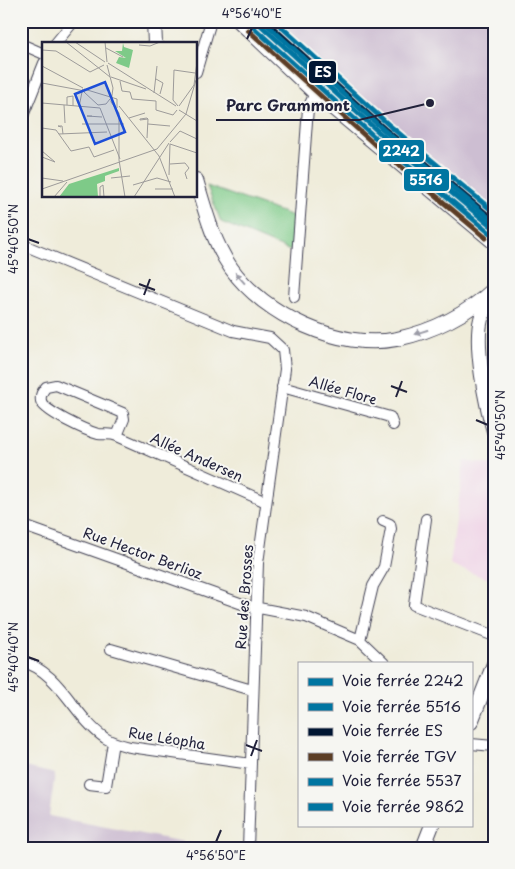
<svg xmlns="http://www.w3.org/2000/svg" width="515" height="869" font-family="'Playpen Sans',sans-serif">
<style>
.built{fill:#efd0e6}
.industrial{fill:#cdbed2}
.green{fill:#7eca88;stroke:#507662}
.lines{fill:none;stroke-linecap:round;stroke-linejoin:round}
.street-casing{stroke:#414053;stroke-width:12}
.secondary-casing{stroke:#414053;stroke-width:16}
.street{stroke:#fff;stroke-width:10}
.secondary{stroke:#fff;stroke-width:14}
.rail-1-casing{stroke:#f6f6f2;stroke-width:9}
.rail-2-casing{stroke:#f6f6f2;stroke-width:9}
.rail-3-casing{stroke:#f6f6f2;stroke-width:9}
.rail-4-casing{stroke:#f6f6f2;stroke-width:9}
.rail-5-casing{stroke:#f6f6f2;stroke-width:9}
.rail-6-casing{stroke:#f6f6f2;stroke-width:9}
.rail-1{stroke:#0075a1;stroke-width:5}
.rail-2{stroke:#0075a1;stroke-width:5}
.rail-3{stroke:#011633;stroke-width:5}
.rail-4{stroke:#5c3e26;stroke-width:5}
.rail-5{stroke:#0075a1;stroke-width:5}
.rail-6{stroke:#0075a1;stroke-width:5}
.oneway{fill:#9c9ca7}
.ticks{fill:none;stroke:#22223b;stroke-width:2}
.labels{text-anchor:middle;dominant-baseline:central;stroke-width:4;stroke-linejoin:round;paint-order:stroke}
.street-label{font-size:14px;fill:#22223b;stroke:#f6f6f2}
.inset-road{fill:none;stroke:#9d9b9a;stroke-width:1}
.view{fill:#1d4ed8;fill-opacity:0.15;stroke:#1d4ed8;stroke-width:2.5}
.inset-edge{fill:none;stroke:#22223b;stroke-width:2.5}
.leader{fill:none;stroke:#22223b;stroke-width:2}
.callout-dot{fill:#22223b;stroke:#f6f6f2;stroke-width:2}
.callout-label{font-size:15px;text-anchor:middle;font-weight:bold;fill:#22223b;stroke:#f6f6f2;stroke-width:4;stroke-linejoin:round;paint-order:stroke}
.line-badge{stroke:#f6f6f2;stroke-width:2}
.badge-label{font-size:14px;text-anchor:middle;font-weight:bold;fill:#fff}
.neatline{fill:none;stroke:#22223b;stroke-width:2}
.ticks-label{font-size:12px;text-anchor:middle;fill:#22223b}
</style>
<rect width="100%" height="100%" fill="#f6f6f2"/>
<filter id="ink" filterUnits="userSpaceOnUse"><feTurbulence type="fractalNoise" baseFrequency=".02" numOctaves="2"/><feDisplacementMap in="SourceGraphic" scale="10" xChannelSelector="R" yChannelSelector="G"/><feConvolveMatrix kernelMatrix="1 2 1 2 8 2 1 2 1" color-interpolation-filters="sRGB"/></filter>
<filter id="wash" filterUnits="userSpaceOnUse"><feTurbulence type="fractalNoise" baseFrequency=".0096" numOctaves="4" result="noise"/><feDisplacementMap in="SourceGraphic" scale="20" xChannelSelector="R" yChannelSelector="G"/><feGaussianBlur stdDeviation="1.12" result="paint"/><feColorMatrix in="noise" values="0 0 0 0 0 0 0 0 0 0 0 0 0 0 0 0 0 1.4 0 .05"/><feComposite in="paint" operator="in"/></filter>
<g filter="url(#wash)">
<rect width="100%" height="100%" fill="#efecda"/>
<path class="built" d="M464 461 494 465V581L450 565Z"/>
<path class="industrial" d="M249 21H494V234L325 92Z
M21 766 55 774 49 816 215 848H21Z"/>
<path class="green" d="M207 186 296 217 293 252 221 222Z"/>
</g>
<g filter="url(#ink)">
<g class="lines">
<g class="street-casing">
<path id="street" d="M21 44 44 54
M55 44 74 21
M196 72 211 21
M21 121 44 63
M21 244 233 331 270 338 283 350 285 369 258 563 248 848
M294 297 308 108 315 93
M282 387 390 417 393 425
M117 436 124 419 123 413 56 385 46 387C42 392 40 395 41 401 43 411 87 431 98 434 105 435 110 433 117 436L266 502
M426 519 414 605 494 636
M21 525 248 606 306 617 360 640 384 663
M360 640 373 586 384 567 391 529 390 524 383 521
M111 649 252 690
M21 661C61 672 73 716 105 738 113 743 122 745 130 747L251 764
M471 744 494 746
M89 784 106 786 113 742"/>
</g>
<g class="secondary-casing">
<path id="secondary" d="M154 21 155 44
M239 21 315 93 494 242
M196 180C205 210 213 242 231 268 264 315 340 351 397 339 434 331 467 314 494 289
M492 294C488 302 483 310 481 319 474 346 486 404 494 431
M471 722 494 664
M423 848 432 825"/>
</g>
<use href="#street" class="street"/>
<use href="#secondary" class="secondary"/>
<g class="rail-1-casing">
<path id="rail-1" d="M256 21 382 135 494 228"/>
</g>
<g class="rail-2-casing">
<path id="rail-2" d="M252 26 378 140 490 233"/>
</g>
<g class="rail-3-casing">
<path id="rail-3" d="M266 21 386 130 494 220"/>
</g>
<g class="rail-4-casing">
<path id="rail-4" d="M248 30 374 144 486 238"/>
</g>
<g class="rail-5-casing">
<path id="rail-5" d="M263 21 385 131 494 222"/>
</g>
<g class="rail-6-casing">
<path id="rail-6" d="M275 21 390 126 494 212"/>
</g>
<use href="#rail-1" class="rail-1"/>
<use href="#rail-2" class="rail-2"/>
<use href="#rail-3" class="rail-3"/>
<use href="#rail-4" class="rail-4"/>
<use href="#rail-5" class="rail-5"/>
<use href="#rail-6" class="rail-6"/>
</g>
<defs><path id="oneway-solid" d="M-6-.8H1V-3.2L6.5 0L1 3.2V.8H-6Z" transform="scale(1.25)"/></defs>
<g class="oneway">
<use href="#oneway-solid" transform="translate(240 278) rotate(-131)"/>
<use href="#oneway-solid" transform="translate(421 332) rotate(163)"/>
</g>
</g>
<path class="ticks" d="M247 39 252 28M28 239 39 243M139 284 155 290M144 295 150 279M391 386 407 392M396 397 402 381M476 420 488 425M28 657 39 661M246 745 262 751M251 756 257 740M216 842 221 830"/>
<g class="labels">
<g class="street-label">
<text transform="translate(343 390) rotate(16)">Allée Flore</text>
<text transform="translate(197 457) rotate(24)">Allée Andersen</text>
<text transform="translate(143 553) rotate(20)">Rue Hector Berlioz</text>
<text transform="translate(244 597) rotate(-86)">Rue des Brosses</text>
<text transform="translate(167 738) rotate(9)">Rue Léopha</text>
</g>
</g>
<g transform="translate(42 42)">
<rect width="155" height="155" fill="#efecda"/>
<path d="M81 1 82 5 91 8 87 26 74 21 77 15 84 16 73 9H80ZM77 126V129L63 134V139L55 142 56 155H17L27 142Z" fill="#7eca88"/>
<path class="inset-road" d="M24 0 68 35M33 0 63 20M63 0 65 20M97 3 108 4 118 0M64 6 81 15M0 8 14 9 48 30 62 23M66 21 134 64M65 23 71 46 69 60 77 71V118L83 155M0 24 41 46M69 35 104 47M114 37 121 41 118 52M78 39 80 49 88 50 90 57 114 59V68L131 73 135 68M0 41 43 49 40 47M42 47 75 57V66M42 50 56 63 64 62 68 57M112 51 115 24M0 61 58 66 78 117M22 63 23 81M25 63V55L31 54V64M77 64 117 114 133 155M136 64 131 58 132 28 153 31M137 64 152 43 155 20M37 65 40 50M137 68 155 79M50 74H45L60 75M87 76 103 71M105 76 106 77 98 78V77ZM40 82H82M106 82 128 84M19 85 16 84H20L21 92M0 86 14 88 29 109 47 105 52 115 72 108M17 92 65 90M105 96 106 77M128 100 138 89 155 97M128 102 155 111M0 109 13 120 0 115M143 121 147 126 143 131 145 137M128 122 143 121M127 133 128 102M0 136 21 139M69 136 88 134M91 143 115 136 129 140M0 147 115 107 144 72 154 38M113 147H131M12 155 25 140M58 155V145L61 143 62 155M92 155 127 101"/>
<path class="view" d="M63 40 83 90 53 102 33 52Z"/>
<rect width="155" height="155" class="inset-edge"/>
</g>
<path class="leader" d="M430 103L359 120H216"/>
<circle class="callout-dot" cx="430" cy="103" r="5"/>
<g class="callout-label">
<text x="288" y="111">Parc Grammont</text>
</g>
<g class="line-badge">
<rect x="308" y="60" width="29" height="24" rx="5" fill="#011633"/>
<rect x="378" y="139" width="47" height="24" rx="5" fill="#0075a1"/>
<rect x="403" y="168" width="47" height="24" rx="5" fill="#0075a1"/>
</g>
<g class="badge-label">
<text x="323" y="77">ES</text>
<text x="401" y="156">2242</text>
<text x="426" y="185">5516</text>
</g>
<rect width="515" height="869" fill="none" stroke="#f6f6f2" stroke-width="55"/>
<rect x="298" y="662" width="175" height="165" fill="#f6f6f2" stroke="#a1a1a9"/>
<rect x="308" y="678" width="25" height="8" fill="#0075a1" stroke="#a1a1a9"/>
<text x="342" y="686" font-size="15" fill="#22223b">Voie ferrée 2242</text>
<rect x="308" y="703" width="25" height="8" fill="#0075a1" stroke="#a1a1a9"/>
<text x="342" y="712" font-size="15" fill="#22223b">Voie ferrée 5516</text>
<rect x="308" y="728" width="25" height="8" fill="#011633" stroke="#a1a1a9"/>
<text x="342" y="736" font-size="15" fill="#22223b">Voie ferrée ES</text>
<rect x="308" y="753" width="25" height="8" fill="#5c3e26" stroke="#a1a1a9"/>
<text x="342" y="762" font-size="15" fill="#22223b">Voie ferrée TGV</text>
<rect x="308" y="778" width="25" height="8" fill="#0075a1" stroke="#a1a1a9"/>
<text x="342" y="786" font-size="15" fill="#22223b">Voie ferrée 5537</text>
<rect x="308" y="803" width="25" height="8" fill="#0075a1" stroke="#a1a1a9"/>
<text x="342" y="812" font-size="15" fill="#22223b">Voie ferrée 9862</text>
<rect x="28" y="28" width="460" height="814" class="neatline"/>
<g class="ticks-label">
<text x="252" y="18">4°56'40"E</text>
<text transform="translate(14 239) rotate(-90)" y="4">45°40'50"N</text>
<text transform="translate(501 425) rotate(-90)" y="4">45°40'50"N</text>
<text transform="translate(14 657) rotate(-90)" y="4">45°40'40"N</text>
<text x="216" y="860">4°56'50"E</text>
</g>
</svg>
